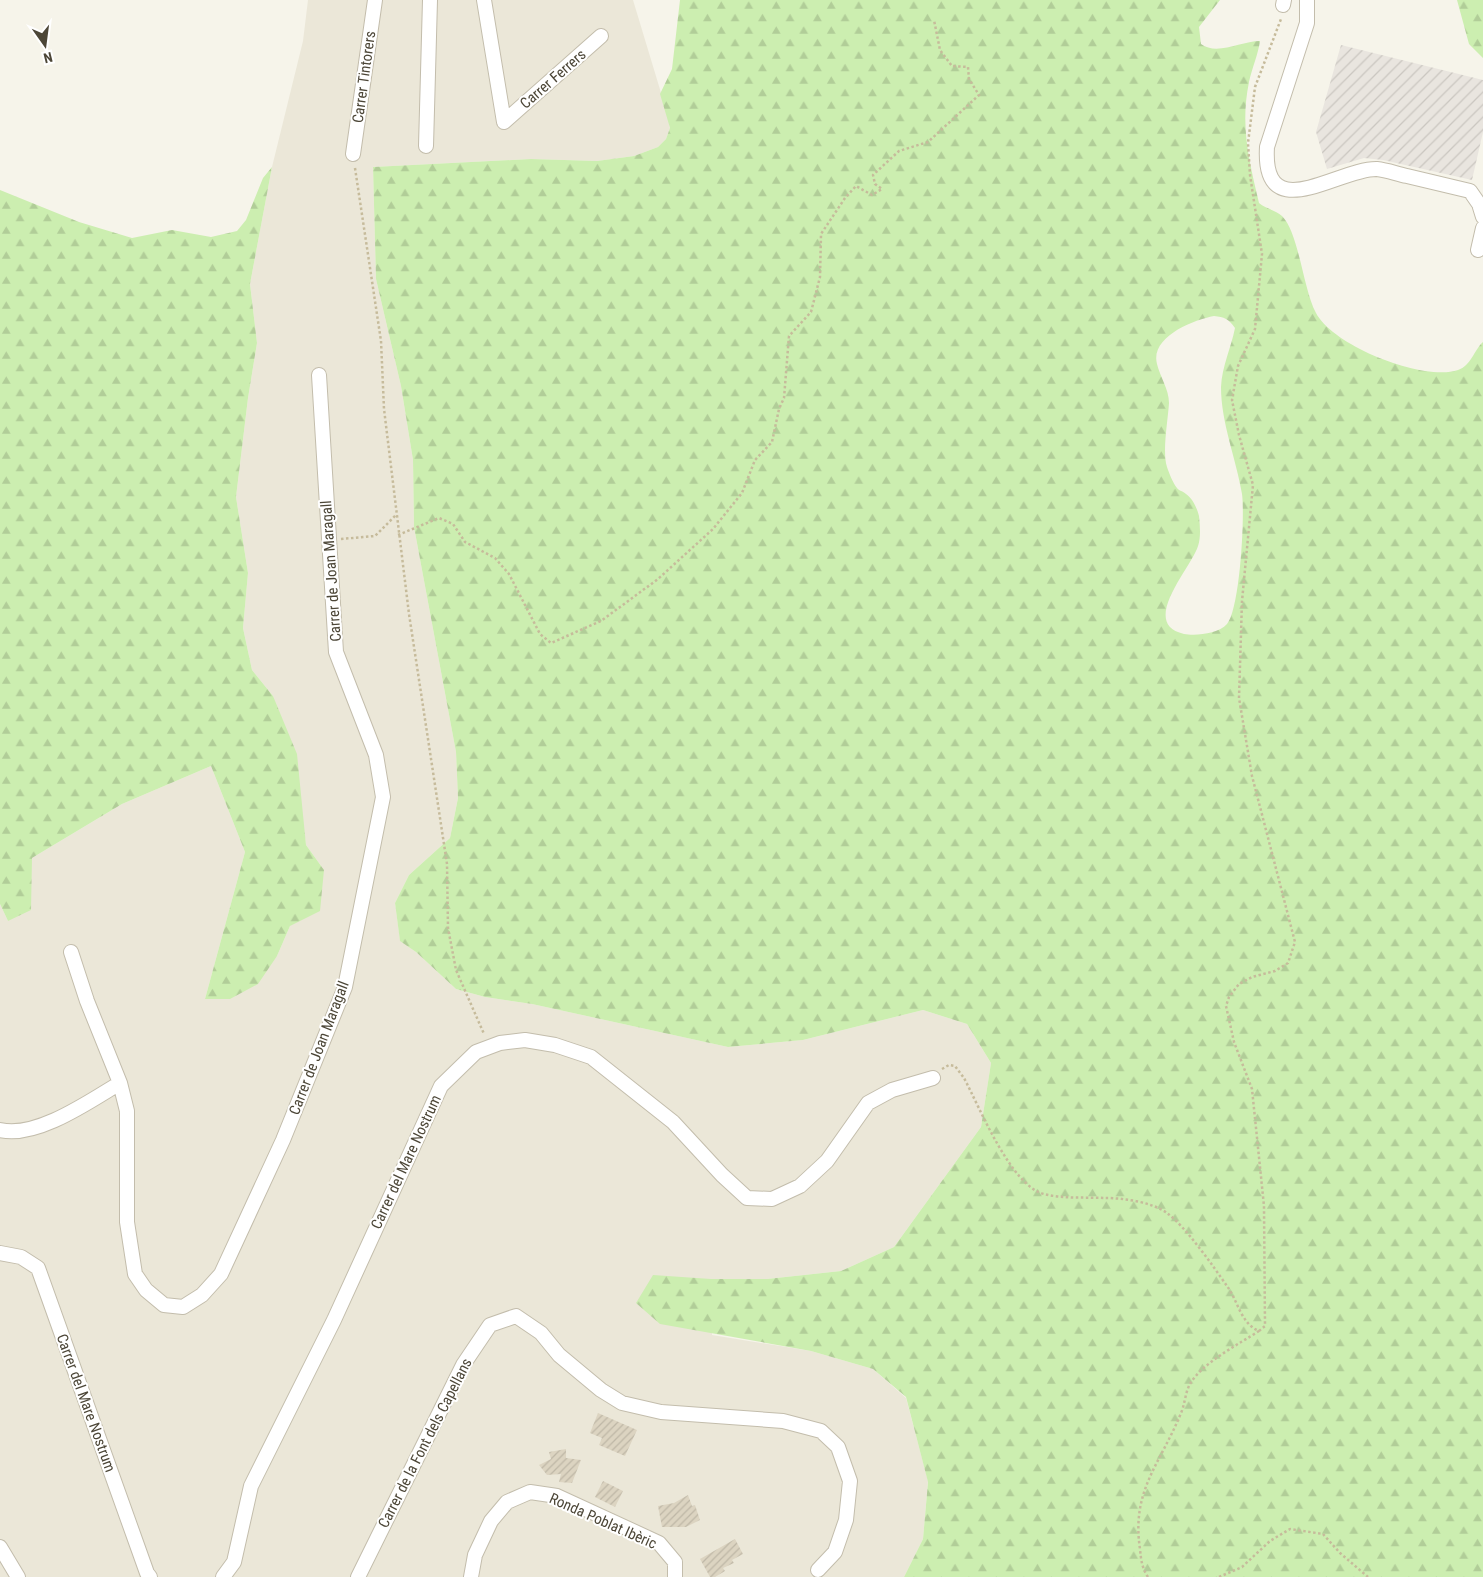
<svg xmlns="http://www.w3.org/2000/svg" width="1483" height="1577" font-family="'Roboto Condensed',sans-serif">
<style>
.residential{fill:#ebe7d8}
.industrial{fill:url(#industrial-furrows)}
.forest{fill:url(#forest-firs);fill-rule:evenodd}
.building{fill:url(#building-hatch)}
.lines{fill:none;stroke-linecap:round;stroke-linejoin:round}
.minor-casing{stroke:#c3bdac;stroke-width:16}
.path{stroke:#c6bb9b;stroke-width:2.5;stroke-dasharray:2.5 2.5;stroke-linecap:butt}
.minor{stroke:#fff;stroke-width:14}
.labels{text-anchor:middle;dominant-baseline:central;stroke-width:4;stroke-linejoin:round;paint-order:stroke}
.street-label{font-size:15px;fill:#4c4637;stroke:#fff}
</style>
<defs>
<pattern id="industrial-furrows" width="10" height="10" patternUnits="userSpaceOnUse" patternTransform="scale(1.25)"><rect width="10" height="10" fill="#e9e5df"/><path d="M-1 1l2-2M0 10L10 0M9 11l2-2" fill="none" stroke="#cac6c0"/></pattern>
<pattern id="forest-firs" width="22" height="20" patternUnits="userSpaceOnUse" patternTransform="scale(1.25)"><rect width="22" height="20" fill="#cceeb0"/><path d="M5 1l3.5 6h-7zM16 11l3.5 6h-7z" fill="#b1cd98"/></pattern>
<pattern id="building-hatch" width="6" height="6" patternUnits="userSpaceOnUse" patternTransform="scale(1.25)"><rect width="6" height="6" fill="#dcd4c1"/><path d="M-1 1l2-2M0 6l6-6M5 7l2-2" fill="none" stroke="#beb7a6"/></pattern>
</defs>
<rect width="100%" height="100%" fill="#f6f4ea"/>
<path class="residential" d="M308 0H633L668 116 670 129 666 139 658 147 634 156 597 161 531 159 373 167 376 279 401 386 413 460 414 527 456 752 458 798 450 838 409 875 395 903 400 940 416 952 456 989 485 997 532 1004 728 1047 803 1040 923 1010 967 1024 991 1063 981 1127 894 1247 841 1271 767 1279H711L712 1335 811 1351 873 1369 906 1398 928 1481 923 1539 904 1577H0V904L8 921 32 858 122 804 211 766 245 852 205 999 277 956 290 926 324 870 306 845 301 808 273 696 252 670 243 628 248 573 236 497 248 398 257 343 250 284 272 167 303 41Z"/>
<path class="industrial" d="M1341 45 1483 80V132L1472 180 1383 160 1364 158 1327 169 1316 132Z"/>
<path class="forest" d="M680 0H1220L1199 27 1201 44C1217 56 1241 41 1260 41 1258 55 1252 68 1249 82 1240 126 1249 160 1259 203 1266 209 1276 210 1282 216 1299 233 1303 289 1316 313 1333 346 1424 382 1458 370 1471 366 1474 350 1483 342V1577H904L923 1539 928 1482 906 1397 873 1369 811 1351 660 1324 636 1303 653 1275 711 1279H767L841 1271 894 1247 981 1127 991 1063 967 1024 923 1010 803 1040 728 1047 532 1004 485 997 456 989 416 952 400 941 395 903 409 875 450 838 458 798 456 752 414 527 413 460 401 386 376 279 373 167 531 159 597 161 634 156 658 147 666 139 670 128 660 94 672 69ZM1214 316C1224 317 1229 319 1235 328 1231 348 1222 366 1221 387 1221 423 1236 458 1242 494 1245 515 1240 609 1227 624 1218 634 1196 636 1184 634 1138 624 1192 567 1198 546 1201 537 1200 526 1199 516 1197 508 1193 499 1186 494 1183 491 1179 491 1177 488 1173 483 1169 473 1167 467 1162 452 1168 420 1169 403 1169 389 1160 377 1157 364 1150 337 1193 320 1214 316Z
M1457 0H1483V58L1469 44Z
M272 167 250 284 257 343 248 398 236 497 248 573 243 628 252 670 273 696 297 754 306 845 324 870 320 911 290 926 277 956 258 984 230 999H205L245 852 211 766 122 804 32 858 31 910 8 921 0 904V190L79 222 132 238 172 230 211 237 237 231 246 220 263 178Z"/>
<path class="building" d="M598 1413 637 1430 625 1456 599 1445 602 1438 590 1433Z
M566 1449V1458L581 1460 572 1483 559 1482 561 1474 547 1475 539 1465 551 1459 549 1452Z
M603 1481 623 1491 615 1507 595 1497Z
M688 1495 692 1506 695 1505 700 1520 686 1527H662L658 1506 674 1503Z
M735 1539 743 1554 732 1560 734 1563 723 1568 725 1571 715 1577H710L700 1559Z"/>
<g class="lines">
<g class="minor-casing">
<path id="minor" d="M484 0 504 122
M1307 0V23L1267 147C1262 229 1339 168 1377 169 1387 170 1397 174 1407 176 1428 181 1449 186 1470 191L1479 204 1483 217
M1283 5 1284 0
M504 122 601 36
M426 146 430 0
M353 154 375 0
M1478 250 1483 228
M71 952 87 1001 120 1083 127 1111V1222L135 1274 146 1290 164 1305 183 1307 202 1295 221 1274 283 1140 345 987 383 797 376 755 336 652 319 375
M0 1130C36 1139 90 1101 120 1083
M0 1253 21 1257 38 1268 147 1573 150 1577
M0 1547 18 1577
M223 1577 234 1562 251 1486 334 1320 441 1086 476 1052 500 1043 525 1040 555 1045 591 1057 673 1122 722 1175 747 1198 772 1199 800 1186 827 1161 868 1103 892 1090 933 1078
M358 1577 463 1365 490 1325 516 1316 541 1333 559 1355 601 1390 622 1403 661 1412 783 1421 821 1431 838 1447 850 1481 846 1520 835 1552 818 1570
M471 1577 475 1555 491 1521 507 1502 530 1492 557 1496 659 1543 675 1562V1577"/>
</g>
<path class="path" d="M355 168 381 341 384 409 409 614 447 864 448 928 456 970 484 1034
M398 535 439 518 453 524 465 542 495 558 509 574 540 634 551 643 601 621 658 579 713 529 742 493 755 460 772 442 779 409 784 398 789 336 811 312 820 277 821 234 845 198 856 186 872 195 882 189 875 184 873 175 899 151 928 142 979 95 969 79 968 67 952 66 940 50 934 20
M341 539 375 536 396 515
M942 1069 949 1065 955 1066 964 1078C980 1108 1011 1186 1044 1194 1063 1199 1086 1197 1105 1198 1123 1198 1152 1202 1167 1213 1186 1227 1213 1266 1227 1286 1238 1301 1241 1324 1259 1331L1265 1326 1264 1206 1252 1089 1234 1042 1226 1006 1229 997 1239 984 1252 977 1275 971 1288 963 1295 942 1252 776 1239 698 1242 601 1253 485 1239 435 1232 400 1238 366 1255 329 1262 254 1250 175 1248 143 1255 87 1281 19
M1148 1577C1142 1568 1141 1560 1140 1549 1131 1490 1161 1463 1181 1413 1185 1404 1185 1393 1190 1384 1202 1363 1239 1344 1259 1331
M1219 1577 1242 1567 1270 1541 1290 1529 1323 1534 1340 1553 1368 1577"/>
<use href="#minor" class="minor"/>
</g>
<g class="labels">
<g class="street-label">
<text transform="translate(364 77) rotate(-82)">Carrer Tintorers</text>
<text transform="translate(553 79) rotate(-41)">Carrer Ferrers</text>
<text transform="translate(331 571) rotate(-94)">Carrer de Joan Maragall</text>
<text transform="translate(319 1048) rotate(-69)">Carrer de Joan Maragall</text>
<text transform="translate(406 1162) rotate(-65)">Carrer del Mare Nostrum</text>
<text transform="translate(86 1403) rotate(70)">Carrer del Mare Nostrum</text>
<text transform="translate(425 1443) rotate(-63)">Carrer de la Font dels Capellans</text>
<text transform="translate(603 1521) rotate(24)">Ronda Poblat Ibèric</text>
</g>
</g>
<g transform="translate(45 45) rotate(166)" stroke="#ffffff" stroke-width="4" paint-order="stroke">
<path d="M0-4L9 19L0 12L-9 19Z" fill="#4c4637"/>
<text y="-8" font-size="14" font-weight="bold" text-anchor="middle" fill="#4c4637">N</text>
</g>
</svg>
